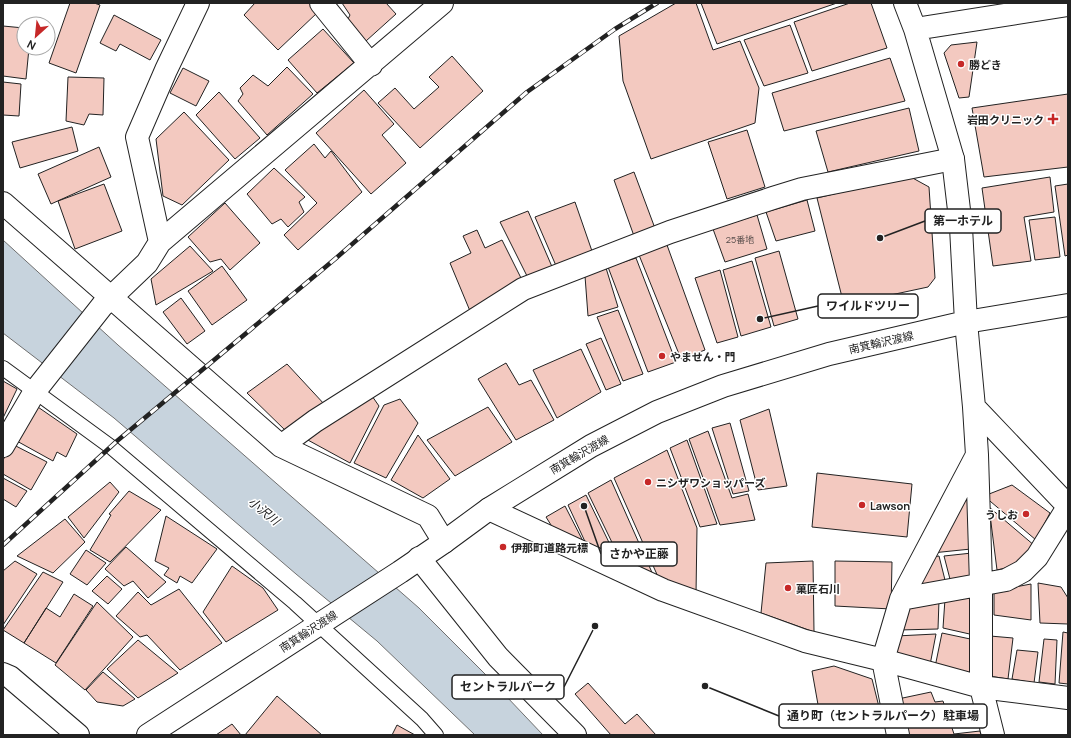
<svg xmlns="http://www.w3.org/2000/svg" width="1071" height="738" font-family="Manrope,'Noto Sans JP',sans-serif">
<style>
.water{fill:#c7d3dd;stroke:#6f6f6f}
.building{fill:#f3c9c0;stroke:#222}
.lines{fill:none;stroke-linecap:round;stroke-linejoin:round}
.lane-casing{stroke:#222;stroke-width:16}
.street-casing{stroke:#222;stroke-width:24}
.secondary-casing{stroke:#222;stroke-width:24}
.highway-casing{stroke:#222;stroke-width:24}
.lane{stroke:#fff;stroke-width:14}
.street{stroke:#fff;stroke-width:22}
.secondary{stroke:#fff;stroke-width:22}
.highway{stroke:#fff;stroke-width:22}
.rail-casing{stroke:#222;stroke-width:4.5}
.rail{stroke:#fff;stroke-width:3;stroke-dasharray:9;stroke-linecap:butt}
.poi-dot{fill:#c62828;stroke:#fff;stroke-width:1.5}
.labels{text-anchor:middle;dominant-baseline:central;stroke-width:3;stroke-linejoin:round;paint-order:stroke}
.number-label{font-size:9px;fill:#564c4a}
.poi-label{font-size:11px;font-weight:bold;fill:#222;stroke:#fff;text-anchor:start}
.street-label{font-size:11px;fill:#222;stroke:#fff}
.water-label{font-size:12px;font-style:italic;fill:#222;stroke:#fff}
.leader{fill:none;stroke:#222;stroke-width:1.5}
.callout-dot{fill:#222;stroke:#fff;stroke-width:1.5}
.callout{fill:#fff;stroke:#222;stroke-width:1.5}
.callout-label{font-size:12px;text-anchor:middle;font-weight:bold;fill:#222}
</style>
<rect width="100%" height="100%" fill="#fff"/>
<path class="water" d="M3 240 118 345 419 608 487 676 543 735H475L377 641 296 574 114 418 3 333Z"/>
<path class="building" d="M70 3H94L100 5 76 73 49 63Z
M255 3H310L318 12 278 50 244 15Z
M342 3H386L396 14 366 41 347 21 350 15Z
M676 3H696L713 50 740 41 759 88 755 123 651 159 623 81 619 36Z
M701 3H837L717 44Z
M850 3H871L887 48 812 71 794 22Z
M114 15 161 40 150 60 120 44 116 51 100 43Z
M790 25 808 73 764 86 744 40Z
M3 26 24 28V48H29L26 79 3 76Z
M323 29 354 63 317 93 288 60Z
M977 42 969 97 959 98 944 53 951 45Z
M452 56 483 91 420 148 378 103 395 88 414 109 439 87 429 77Z
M890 58 905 101 784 131 772 93Z
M287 67 313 94 267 135 238 101 243 94 240 88 253 75 268 86Z
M183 68 209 81 196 106 170 93Z
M68 77 104 78 103 115 89 114 84 125 66 121Z
M3 82 21 84 19 116 3 115Z
M364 90 394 124 382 135 406 163 371 194 316 133Z
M219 92 260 138 235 159 196 115Z
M1068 94V167L984 177 972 108Z
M909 108 919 151 828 172 816 131Z
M184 112 229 160 182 205 163 196 156 139Z
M72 127 78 151 20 168 12 142Z
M747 130 765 187 727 199 708 142Z
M314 144 325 158 331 151 362 192 298 250 284 235 317 203 285 170Z
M99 147 111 177 51 204 38 174Z
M274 168 305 197 299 202 304 212 288 227 281 219 272 224 247 194Z
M634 172 656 231 634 236 614 180Z
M909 176 929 187 935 278 928 287 844 305 817 198Z
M1050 177 1054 212 1024 217 1031 261 993 266 982 188Z
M104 184 122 231 75 249 58 201Z
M1068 184V255L1065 256 1055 186Z
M807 200 815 231 776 241 766 212Z
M575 202 593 254 557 268 535 217Z
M225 203 260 243 230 270 221 259 210 262 188 237Z
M528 211 553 269 528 278 500 222Z
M757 215 767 249 725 262 713 229Z
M1055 217 1060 257 1035 260 1029 220Z
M477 230 485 248 502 240 522 280 470 311 450 263 471 253 463 236Z
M667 245 705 350 681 359 639 255Z
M190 246 213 271 156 305 151 279Z
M779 251 798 319 774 326 755 258Z
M636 258 676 362 648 372 608 267Z
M752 261 771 327 741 336 723 270Z
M222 266 247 300 212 325 188 291Z
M606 268 618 307 588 316 585 276Z
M720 270 738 337 717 343 695 278Z
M181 298 205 331 187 344 163 312Z
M618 310 643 374 623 381 597 317Z
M601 338 621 384 606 390 586 344Z
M581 349 601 392 557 418 533 370Z
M506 363 519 385 531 380 554 420 516 440 478 379Z
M287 364 325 405 288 433 247 393Z
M3 381 17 389 3 418Z
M372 396 379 406 350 463 306 439Z
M400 399 418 423 386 478 354 463 384 405Z
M35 405 77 434 66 457 57 452 53 461 15 440Z
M488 407 512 442 455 476 427 440Z
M769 409 787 486 758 490 740 420Z
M730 423 749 491 733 494 712 428Z
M708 431 732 498 748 494 755 520 720 525 689 439Z
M418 435 450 479 423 498 391 480Z
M687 440 717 524 700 527 670 448Z
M12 444 47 462 31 490 3 474V460Z
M667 450 697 528 696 594 659 579 614 478Z
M817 473 912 484 907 537 812 527Z
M3 478 27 491 16 507 3 499Z
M611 480 654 577 622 563 588 493Z
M110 482 119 492 84 538 68 517Z
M1012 485 1050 513 1036 540 984 496Z
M129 491 161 510 110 562 90 550 111 515 109 514Z
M586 495 618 561 588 548 568 505Z
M959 500H971V549L932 553Z
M565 506 585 545 556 533 546 517Z
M989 507 1035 546 1018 565 997 570Z
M166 516 217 549 192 583 180 576 177 583 164 575 169 568 155 561Z
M65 519 85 542 53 573 17 556Z
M126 547 166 582 148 598 133 581 124 586 105 569Z
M86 550 106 563 87 585 70 574Z
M972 553 973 579 951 583 944 556Z
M939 556 946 584 913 591 931 557Z
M15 561 37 574 3 625V571Z
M813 561 814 632 761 613 766 563Z
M835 561 892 562 891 609 835 606Z
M232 566 263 588 278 610 226 642 203 612Z
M43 572 63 582 24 643 3 630Z
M107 576 122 589 108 604 92 591Z
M1038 583 1061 587 1068 598V624L1040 623Z
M1031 584V620L994 615V591Z
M179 589 222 643 180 670 147 635 140 637 116 616 138 592 151 605Z
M74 594 93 606 56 663 24 643 46 608 60 617Z
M975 597 974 635 943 628 945 599Z
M939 600 938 629 899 630 907 604Z
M97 602 133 637 85 690 55 665Z
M1063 632 1068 633V684L1059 683Z
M942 633 975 640 973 678 935 667Z
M936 634 930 665 890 655 896 636Z
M990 636 1013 638 1008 679 989 676Z
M1044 639 1057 640 1055 684 1039 682Z
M138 640 178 673 138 698 107 669Z
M1017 650 1038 652 1034 683 1012 679Z
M834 666 872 679 881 715 822 727 812 671Z
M103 672 135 699 123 706 97 702 86 690Z
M588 683 625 724 637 714 656 735H611L575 694Z
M931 692 935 702 943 701 954 734 980 731 981 735H905L898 699Z
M277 696 322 735H245Z
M232 724 241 735H216Z
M397 725 415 735H392Z"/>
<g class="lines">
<g class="lane-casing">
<path id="lane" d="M3 368 111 447 295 603 422 719 436 735"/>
</g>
<g class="street-casing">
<path id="street" d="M321 3 371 65
M3 203 281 446 428 516 444 542
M160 242 137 137 166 70 198 3
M966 322 974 407 1068 506
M974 407 977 455 981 584V687L993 735
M3 446 35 391 102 306 147 263 160 242 442 3
M281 446 315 421 523 289 670 232 773 198 802 189 953 159
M489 509 663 590 805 641 883 660 981 687 1068 698
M419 558 498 657 575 735
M901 599 1006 580 1023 571 1037 557 1068 507
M898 735 883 660 901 599 977 455"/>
</g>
<g class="secondary-casing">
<path id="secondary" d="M905 3 915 29 953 159 961 227 966 322
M915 29 1068 5
M148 735 400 572 444 542 489 509 591 446 657 412 723 386 829 354 966 322 1068 305"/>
</g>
<g class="highway-casing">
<path id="highway" d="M3 674 10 677 78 735"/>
</g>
<use href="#lane" class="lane"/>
<use href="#street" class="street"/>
<use href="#secondary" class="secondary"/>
<use href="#highway" class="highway"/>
<g class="rail-casing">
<path id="rail" d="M3 545 117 441 335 259 527 92 615 29 657 3"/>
</g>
<use href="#rail" class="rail"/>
</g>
<g class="poi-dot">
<circle cx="961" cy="64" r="4"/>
<path d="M1051 113h4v4h4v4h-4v4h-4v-4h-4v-4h4z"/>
<circle cx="662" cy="356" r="4"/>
<circle cx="648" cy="482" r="4"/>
<circle cx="862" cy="505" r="4"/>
<circle cx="1026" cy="514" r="4"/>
<circle cx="503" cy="547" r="4"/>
<circle cx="788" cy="588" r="4"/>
</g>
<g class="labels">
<g class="number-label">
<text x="740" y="239">25番地</text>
</g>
<g class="poi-label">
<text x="969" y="64">勝どき</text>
<text x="1044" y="119" text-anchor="end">岩田クリニック</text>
<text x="670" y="356">やません・門</text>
<text x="656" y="482">ニシザワショッパーズ</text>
<text x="870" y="505">Lawson</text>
<text x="1018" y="514" text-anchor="end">うしお</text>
<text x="511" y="547">伊那町道路元標</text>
<text x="796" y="588">菓匠石川</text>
</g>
<g class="street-label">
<text transform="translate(881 342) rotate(-13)">南箕輪沢渡線</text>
<text transform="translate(579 454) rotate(-30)">南箕輪沢渡線</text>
<text transform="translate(308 631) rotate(-33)">南箕輪沢渡線</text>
</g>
<g class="water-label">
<text transform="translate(264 511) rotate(39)">小沢川</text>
</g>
</g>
<path class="leader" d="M880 238L925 221M760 319L818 306M584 506L601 554M595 626L564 687M705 686L779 716"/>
<g class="callout-dot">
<circle cx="880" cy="238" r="4"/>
<circle cx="760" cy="319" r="4"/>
<circle cx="584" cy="506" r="4"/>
<circle cx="595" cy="626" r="4"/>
<circle cx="705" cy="686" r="4"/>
</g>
<g class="callout">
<rect x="925" y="209" width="76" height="24" rx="4"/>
<rect x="818" y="294" width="100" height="24" rx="4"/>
<rect x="601" y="542" width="76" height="24" rx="4"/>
<rect x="452" y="675" width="112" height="24" rx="4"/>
<rect x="779" y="704" width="208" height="24" rx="4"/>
</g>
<g class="callout-label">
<text x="963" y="225">第一ホテル</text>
<text x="868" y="310">ワイルドツリー</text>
<text x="639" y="558">さかや正藤</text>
<text x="508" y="691">セントラルパーク</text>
<text x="883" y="720">通り町（セントラルパーク）駐車場</text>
</g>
<rect width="1071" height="738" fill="none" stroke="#222222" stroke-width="8"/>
<g transform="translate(36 36) rotate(207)"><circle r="19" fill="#ffffff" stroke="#a7a7a7"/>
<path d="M0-3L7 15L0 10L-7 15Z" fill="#c62828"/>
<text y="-6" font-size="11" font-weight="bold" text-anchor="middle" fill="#222222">N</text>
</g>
</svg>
